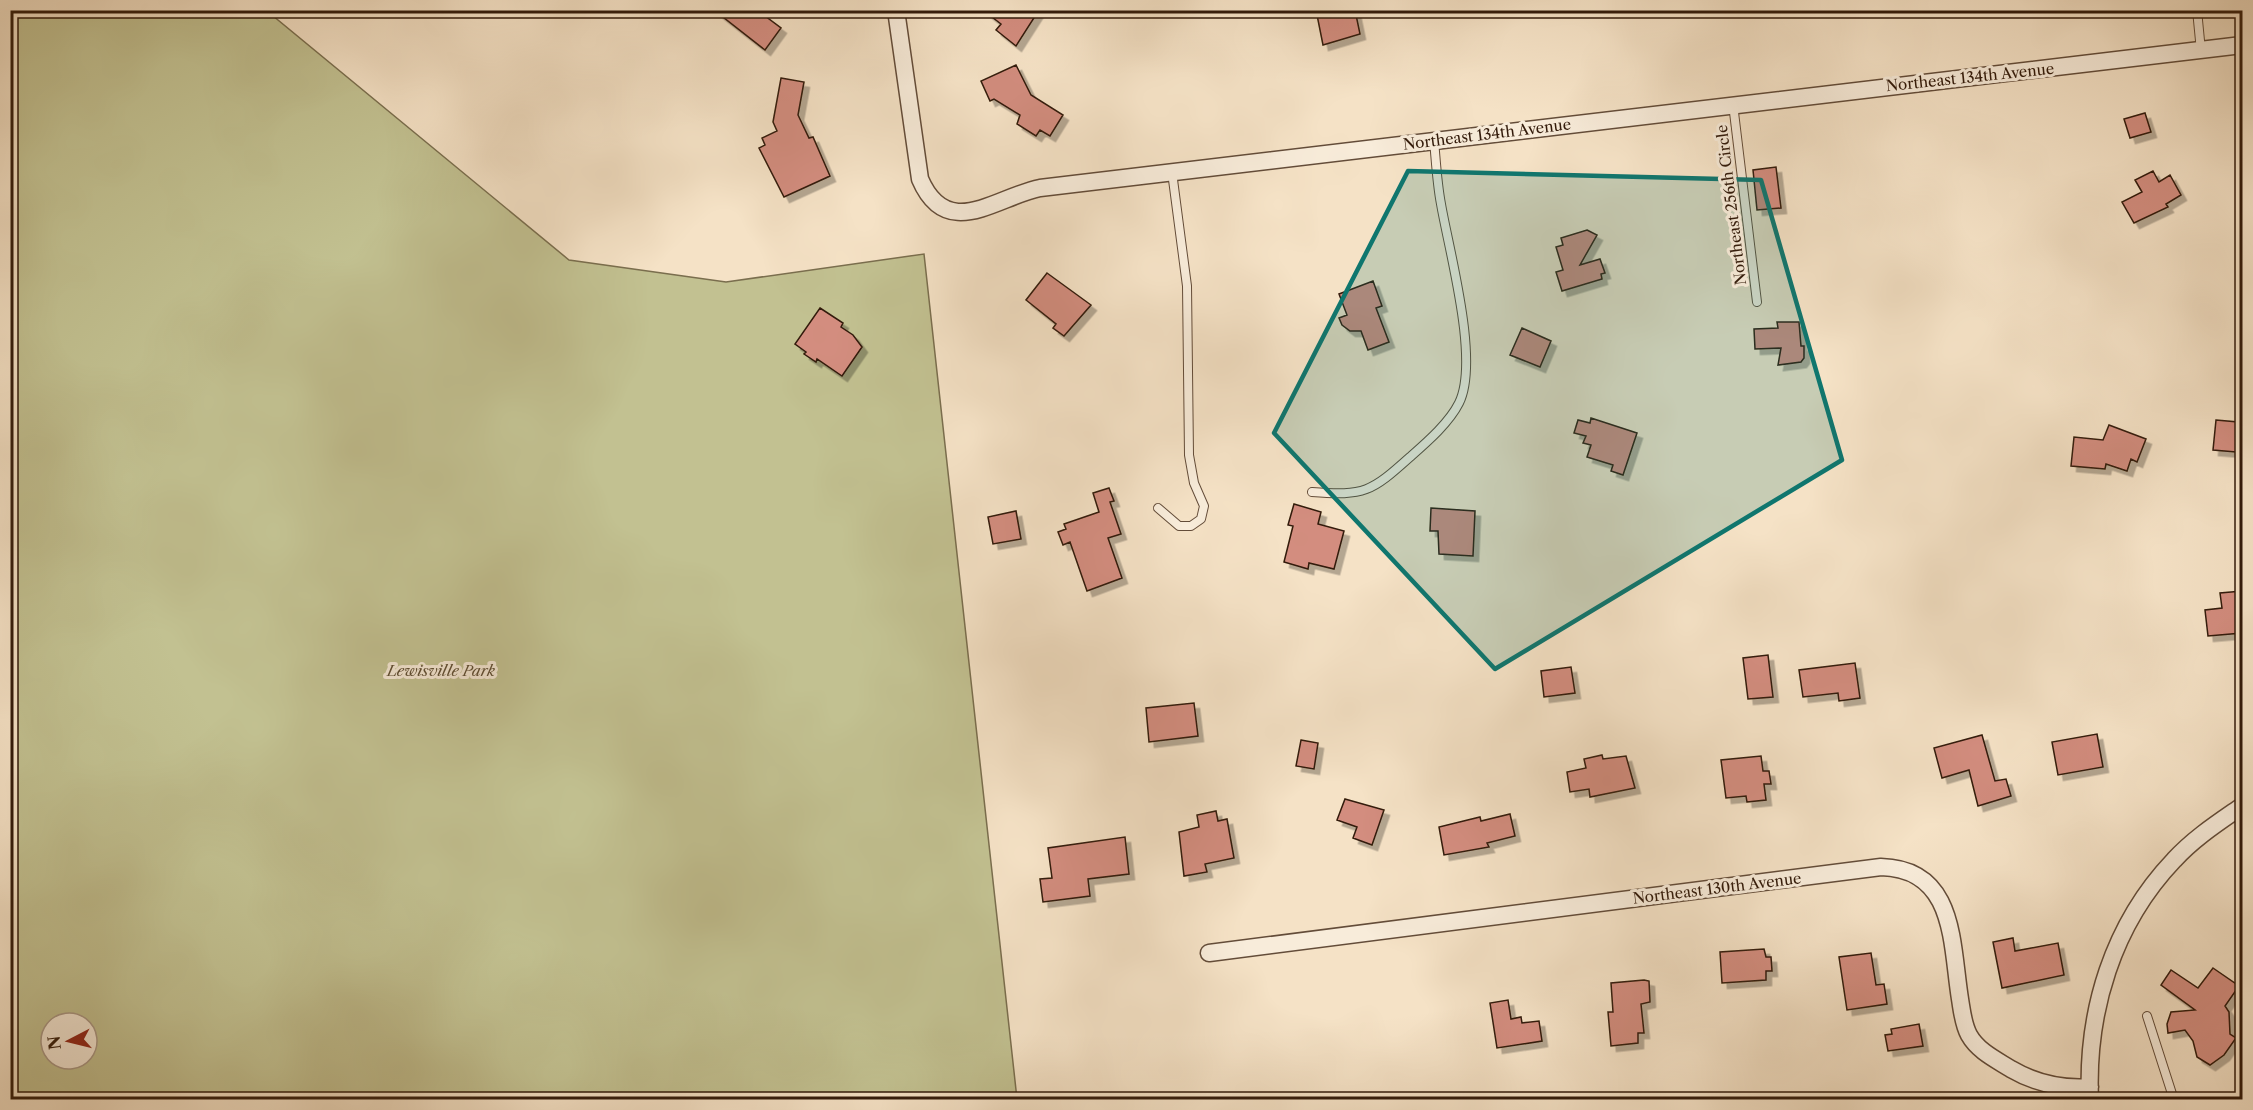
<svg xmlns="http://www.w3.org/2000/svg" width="2253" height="1110" font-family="'Libre Caslon Text',serif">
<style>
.green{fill:#c2c191;stroke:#7a6e4e;stroke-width:1.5;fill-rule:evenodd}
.building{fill:#d38d7f;stroke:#321a0a;stroke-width:1.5;filter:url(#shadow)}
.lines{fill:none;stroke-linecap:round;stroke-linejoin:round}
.lane-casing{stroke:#634c39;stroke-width:10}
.street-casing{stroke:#634c39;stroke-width:19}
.lane{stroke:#f8ecda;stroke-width:8}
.street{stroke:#f8ecda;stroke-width:16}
.marked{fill:#0f766e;fill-opacity:0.2;stroke:#0f766e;stroke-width:4.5;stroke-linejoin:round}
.labels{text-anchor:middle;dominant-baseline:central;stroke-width:6;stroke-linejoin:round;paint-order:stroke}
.street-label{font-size:15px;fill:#321a0a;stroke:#f8ecda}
.park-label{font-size:15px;font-style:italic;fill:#5d4c32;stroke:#f8ecda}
</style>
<defs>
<filter id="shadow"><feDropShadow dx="5.5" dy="5.5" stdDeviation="0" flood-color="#0004"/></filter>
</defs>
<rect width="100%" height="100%" fill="#f5e2c6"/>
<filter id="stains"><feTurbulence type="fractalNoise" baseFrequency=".00333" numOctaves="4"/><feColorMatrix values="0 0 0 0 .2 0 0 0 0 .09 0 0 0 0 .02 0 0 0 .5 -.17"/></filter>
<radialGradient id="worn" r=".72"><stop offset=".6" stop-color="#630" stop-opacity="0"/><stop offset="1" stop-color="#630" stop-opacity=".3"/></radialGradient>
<path class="green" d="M10 11H267L569 260 726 282 924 254 1017 1099H11ZM51 1023H87V1059H51Z"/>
<path class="building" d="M714 10H757L781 28 765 50Z
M983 10H1039L1016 46 996 30 1001 24Z
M1316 10H1355L1360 34 1323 45Z
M1016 65 1031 95 1063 115 1050 136 1040 130 1036 136 1017 124 1020 115 994 99 990 101 981 81Z
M781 78 804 82 798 115 809 138 813 137 830 176 784 197 759 148 765 145 762 138 777 131 773 122Z
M2145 113 2151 132 2130 138 2124 119Z
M1776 167 1781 208 1757 210 1753 170Z
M2153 171 2159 182 2170 175 2181 195 2166 204 2168 207 2134 223 2122 202 2142 192 2135 180Z
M1587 230 1597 235 1580 265 1600 259 1605 273 1601 274 1602 279 1562 291 1556 272 1563 270 1556 247 1563 245 1561 238Z
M1047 273 1091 305 1064 336 1053 328 1056 324 1026 300Z
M1373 281 1382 306 1376 308 1389 342 1368 350 1361 331H1350L1342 325 1339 318 1347 315 1339 294Z
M820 308 843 323 841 327 853 335 862 347 842 376 817 359 816 362 804 354 806 352 795 344Z
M1777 322H1799L1801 346H1804V358L1801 362 1778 365 1781 348 1755 349 1754 329 1778 328Z
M1522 328 1551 341 1540 367 1510 355Z
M1591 418 1637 433 1623 475 1611 471 1613 465 1587 457 1591 445 1583 443 1586 436 1574 433 1578 420 1590 423Z
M2216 420 2238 422 2236 452 2213 450Z
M2109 425 2146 439 2137 462 2131 459 2127 471 2106 464 2105 469 2071 466 2074 437 2103 440Z
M1109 488 1114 501 1110 502 1121 534 1108 538 1122 578 1087 591 1070 542 1063 545 1058 532 1066 529 1064 524 1099 512 1093 493Z
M1294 504 1321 512 1318 524 1344 531 1334 569 1309 563 1308 569 1284 562 1293 526 1288 525Z
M1431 508 1475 511 1473 556 1439 554 1438 531H1430Z
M1016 511 1021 539 993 544 988 517Z
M2242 591V633L2208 636 2205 610 2222 608 2220 593Z
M1768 655 1773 697 1748 699 1743 658Z
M1855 663 1860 698 1839 701 1838 693 1803 697 1799 670Z
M1571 667 1575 693 1544 697 1541 671Z
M1194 703 1198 736 1149 742 1146 708Z
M2097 734 2103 767 2058 775 2052 742Z
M1982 735 1995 781 2006 779 2011 796 1978 806 1969 770 1942 778 1934 748Z
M1301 740 1318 743 1314 769 1296 766Z
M1602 755 1603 759 1626 756 1635 788 1590 797 1589 789 1570 792 1567 772 1586 768 1584 759Z
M1761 756 1763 771H1769L1771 784H1764L1766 800 1747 802 1746 796 1726 798 1721 760Z
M1345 799 1384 810 1372 845 1353 838 1357 827 1337 820Z
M1216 811 1218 821 1227 819 1234 858 1205 864 1207 872 1184 876 1179 832 1199 827 1197 815Z
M1510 814 1515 836 1487 843 1489 847 1444 855 1439 827 1480 817 1481 821Z
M1125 837 1129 874 1088 879 1090 896 1043 902 1040 879 1052 878 1048 848Z
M2013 938 2015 951 2058 943 2064 975 2002 988 1993 942Z
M1764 949 1766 957H1771L1772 971H1766V980L1722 983 1720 952Z
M1871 953 1876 985 1884 984 1887 1004 1847 1010 1839 957Z
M2213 968 2239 986 2225 1006 2229 1012 2230 1034 2236 1038 2224 1055 2210 1065 2197 1057 2193 1041 2185 1030 2168 1033 2167 1024 2171 1012 2195 1010 2161 985 2171 970 2198 988Z
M1644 980 1649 981 1650 1002 1641 1004 1644 1033H1638V1043L1611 1046 1608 1012H1613L1611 983Z
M1508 1000 1511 1019 1521 1017 1522 1023 1539 1021 1542 1041 1497 1048 1490 1003Z
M1919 1024 1923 1046 1888 1051 1885 1035 1892 1034 1891 1029Z"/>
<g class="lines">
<g class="lane-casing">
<path id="lane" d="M2197 10 2201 51
M1733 104 1757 302
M1312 492C1365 496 1371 492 1410 457 1427 442 1449 423 1459 403 1480 361 1449 251 1441 204 1437 183 1436 162 1434 140
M1158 508 1179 526H1191L1201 519 1204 506 1194 483 1189 455 1187 286 1172 172
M2147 1016 2174 1100"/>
</g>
<g class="street-casing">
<path id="street" d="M896 10 920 179C947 242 996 197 1040 188L2242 45
M1209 953 1881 867C1956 869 1951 943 1960 999 1962 1011 1963 1024 1969 1035 1978 1051 1995 1059 2011 1069 2035 1083 2062 1089 2090 1087
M2090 1100C2086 1011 2113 924 2174 860 2194 838 2219 822 2242 806"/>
</g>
<use href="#lane" class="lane"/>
<use href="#street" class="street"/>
</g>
<path class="marked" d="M1408 171 1761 180 1842 460 1495 669 1274 433Z"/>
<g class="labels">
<g class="street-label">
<text transform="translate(1970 77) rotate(-6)">Northeast 134th Avenue</text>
<text transform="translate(1487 134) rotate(-7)">Northeast 134th Avenue</text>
<text transform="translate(1731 205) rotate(-97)">Northeast 256th Circle</text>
<text transform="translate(1717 888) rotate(-7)">Northeast 130th Avenue</text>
</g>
<g class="park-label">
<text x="441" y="670">Lewisville Park</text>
</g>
</g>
<rect width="2253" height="1110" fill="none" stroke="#f5e2c6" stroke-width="36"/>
<rect x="12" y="12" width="2229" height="1086" fill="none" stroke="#321a0a" stroke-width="3"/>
<rect x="18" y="18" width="2217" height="1074" fill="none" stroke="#321a0a" stroke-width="1.5"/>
<g transform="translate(69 1041) rotate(263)"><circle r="28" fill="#f8ecda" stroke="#a99887" stroke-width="1.5"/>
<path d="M0-4.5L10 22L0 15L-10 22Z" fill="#8f2418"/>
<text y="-9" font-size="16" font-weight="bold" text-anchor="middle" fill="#321a0a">N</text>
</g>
<rect width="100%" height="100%" filter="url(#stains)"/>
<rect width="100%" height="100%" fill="url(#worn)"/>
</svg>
